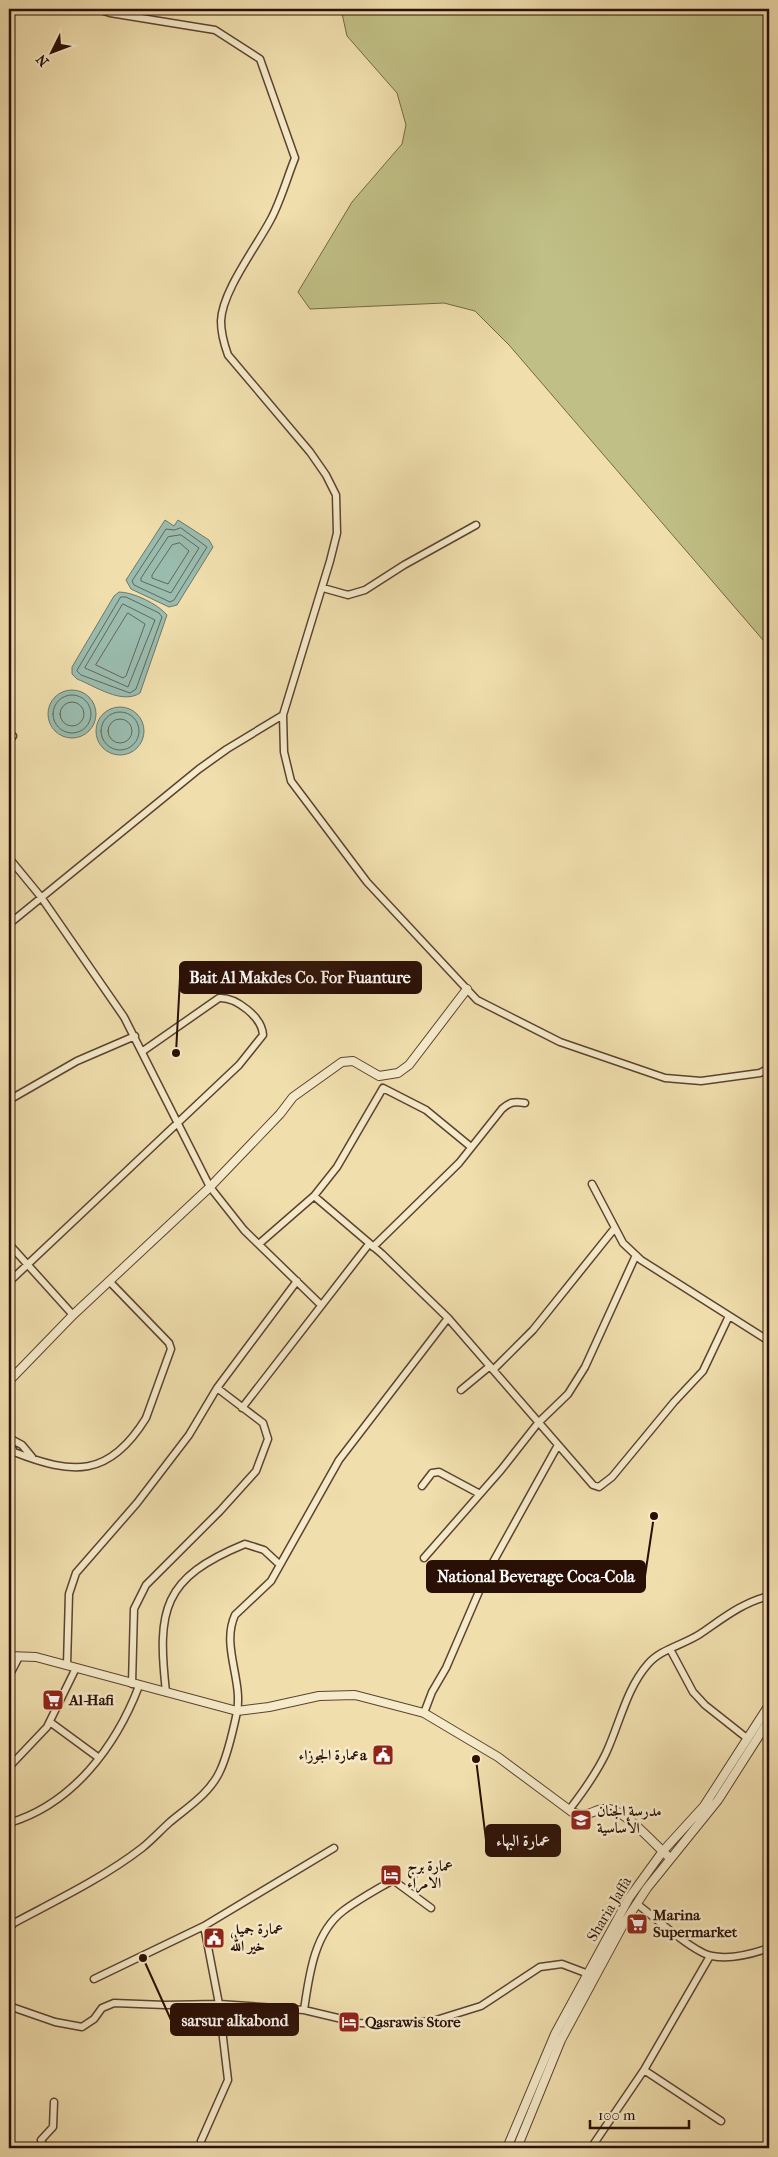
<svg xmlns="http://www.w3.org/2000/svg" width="778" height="2157" font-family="'IM FELL French Canon',Amiri,serif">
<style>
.green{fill:#c0bf85;stroke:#756745}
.water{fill:#9abcae;stroke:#6d776a}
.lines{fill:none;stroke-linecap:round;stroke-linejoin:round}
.shore{stroke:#62665a;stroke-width:1}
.minor-casing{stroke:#5c432f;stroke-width:9}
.tertiary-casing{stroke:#5c432f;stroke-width:10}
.minor{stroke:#f5eaca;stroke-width:6}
.tertiary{stroke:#f5eaca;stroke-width:8}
.labels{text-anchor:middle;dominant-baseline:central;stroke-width:5;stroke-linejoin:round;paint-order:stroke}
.poi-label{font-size:15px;font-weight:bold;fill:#2a0f05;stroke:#f5eaca;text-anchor:start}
.street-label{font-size:15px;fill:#2a0f05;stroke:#f5eaca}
.leader{fill:none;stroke:#2a0f05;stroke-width:2}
.callout-dot{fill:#2a0f05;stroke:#f5eaca;stroke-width:2}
.callout{fill:#2a0f05;stroke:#2a0f05;stroke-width:2}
.callout-label{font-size:16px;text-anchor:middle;font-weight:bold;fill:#fff}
</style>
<rect width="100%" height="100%" fill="#f0dead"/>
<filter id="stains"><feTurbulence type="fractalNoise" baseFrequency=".004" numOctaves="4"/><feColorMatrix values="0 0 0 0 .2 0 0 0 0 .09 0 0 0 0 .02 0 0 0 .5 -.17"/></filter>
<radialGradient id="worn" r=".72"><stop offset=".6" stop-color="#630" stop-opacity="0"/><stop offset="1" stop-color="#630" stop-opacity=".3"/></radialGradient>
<path class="green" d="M341 9H769V647L509 345 475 311 444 303 310 309 298 292 352 202 402 144 406 125 397 93 347 36Z"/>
<path class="water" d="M165 520 174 526 178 520 209 540 213 547 177 605 169 607 131 589 126 580Z
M119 592C133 592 158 604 167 615L140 693C122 705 95 686 77 679L72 674V667L114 596Z
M48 714a24 24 0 1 1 48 0a24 24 0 1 1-48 0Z
M96 731a24 24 0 1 1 48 0a24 24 0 1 1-48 0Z"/>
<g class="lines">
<path class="shore" d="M181 528 207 547 174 600 170 602 134 585 132 581 166 529 174 530Z
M181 535 199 548 171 593 141 581V578L168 537Z
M180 543 189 551 168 584 152 578V575L172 545Z
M121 597H126L159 613 162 617 136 689 130 693 81 675 77 671Z
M123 604 155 620 128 687 85 668Z
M128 613 145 624 126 676 123 678 96 665Z
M53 714a19 19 0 1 1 38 0a19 19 0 1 1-38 0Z
M60 714a12 12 0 1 1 24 0a12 12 0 1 1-24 0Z
M101 731a19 19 0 1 1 38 0a19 19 0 1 1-38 0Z
M108 731a12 12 0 1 1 24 0a12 12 0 1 1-24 0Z"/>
<g class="minor-casing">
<path id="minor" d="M97 9 110 13 215 30 260 59 295 158C287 178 281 200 271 219 257 246 222 291 221 321 221 333 224 344 228 355L310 452 326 475 336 495 337 533 330 561 283 715 284 752 291 781 367 882 477 1000 560 1042 665 1078 701 1081 760 1073 769 1068
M323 588 348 595 365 590 404 565 476 525
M9 741 13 736
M9 858 41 897 124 1017 210 1187 244 1230 321 1305
M9 924 199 769 227 749 283 715
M9 1100 77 1061 135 1036
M592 1184 623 1243 641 1260 769 1341
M314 1196 337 1167 383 1088 426 1110 471 1147
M260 1243 314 1196 382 1254 448 1318 593 1485 599 1487 612 1477 674 1402 703 1371 729 1316
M9 1244 73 1315
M373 1247 459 1163 502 1109C510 1102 514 1101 525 1103
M9 1282 239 1065 263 1035C262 1017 236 997 219 998L143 1051
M493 1370 533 1330 614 1229
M461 1390 490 1366
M242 1408 369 1244
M9 1438 22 1445 32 1457
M9 1441 14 1452C73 1475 109 1478 146 1418L171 1349 169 1343 109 1281
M422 1486 432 1473 439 1472 480 1494
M9 1529 10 1527
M424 1558 501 1470 538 1423 568 1394 585 1367 636 1255
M670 1649 693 1692 705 1705 748 1739
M67 1665 69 1594 76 1573 137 1503 189 1435 217 1388 297 1281
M9 1676 19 1657
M132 1684 134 1609 146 1585 220 1511 256 1471 268 1439 263 1423 217 1388
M166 1692C157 1610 162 1578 245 1544L264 1550 279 1564
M424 1713 432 1692 446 1668 487 1573 558 1445
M50 1722 99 1758
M9 1767 47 1727 76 1668
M569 1810C583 1792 596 1774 606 1753 620 1723 626 1689 648 1664 661 1649 683 1645 700 1634 722 1619 743 1602 769 1596
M9 1823C73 1804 116 1746 139 1686
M637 1904C653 1916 694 1953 712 1956 731 1960 752 1954 769 1948
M9 1928 14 1923C57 1900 103 1878 142 1848 152 1840 160 1831 170 1822 188 1807 210 1793 220 1771 228 1754 233 1731 237 1712 243 1680 221 1646 235 1615L271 1581 339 1460 448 1318
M94 1979 204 1926 334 1848
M9 2006 55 2022 82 2027 94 2019 102 2008 114 2003 165 2005 219 2004 304 2010 359 2023 408 2024 436 2020 481 2006 540 1967 562 1964 591 1975
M304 2010C309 1976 314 1933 343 1911 359 1899 376 1890 393 1880L431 1908
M644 2070 721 2121
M201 2141 228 2080 219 2004 204 1926
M45 2148 41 2140 53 2127 54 2102
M591 2148 644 2070 710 1956"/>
</g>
<g class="tertiary-casing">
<path id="tertiary" d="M9 1381 73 1315 210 1187 280 1114 293 1097 342 1062 353 1061 379 1076 398 1073 409 1065 467 989
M9 1656 36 1657 237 1711 269 1707 319 1696 355 1695 424 1713 498 1757 572 1812C589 1820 594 1807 609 1809 626 1811 656 1846 670 1858
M507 2148 555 2034 629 1898 663 1851 704 1806 769 1705
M517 2148 561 2040 623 1925 647 1888 718 1800 769 1720"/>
</g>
<use href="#minor" class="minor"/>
<use href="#tertiary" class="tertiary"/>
</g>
<defs>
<g id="supermarket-square" transform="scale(1.125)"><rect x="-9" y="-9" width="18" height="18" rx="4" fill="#8f2418" stroke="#f5eaca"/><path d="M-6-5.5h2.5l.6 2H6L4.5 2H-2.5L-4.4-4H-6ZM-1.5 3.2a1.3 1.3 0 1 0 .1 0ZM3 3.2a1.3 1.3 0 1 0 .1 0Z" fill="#fff"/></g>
<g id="civic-square" transform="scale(1.125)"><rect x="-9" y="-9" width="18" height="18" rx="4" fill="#8f2418" stroke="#f5eaca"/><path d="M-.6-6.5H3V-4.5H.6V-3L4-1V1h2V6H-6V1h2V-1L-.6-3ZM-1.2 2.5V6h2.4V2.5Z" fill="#fff"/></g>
<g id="school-square" transform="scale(1.125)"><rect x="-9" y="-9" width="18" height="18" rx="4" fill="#8f2418" stroke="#f5eaca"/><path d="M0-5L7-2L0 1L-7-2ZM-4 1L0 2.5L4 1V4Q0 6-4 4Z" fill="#fff"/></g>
<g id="hotel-square" transform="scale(1.125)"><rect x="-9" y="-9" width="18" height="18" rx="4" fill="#8f2418" stroke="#f5eaca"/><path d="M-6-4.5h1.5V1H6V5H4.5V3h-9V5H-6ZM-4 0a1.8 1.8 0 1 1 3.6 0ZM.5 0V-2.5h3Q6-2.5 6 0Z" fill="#fff"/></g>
</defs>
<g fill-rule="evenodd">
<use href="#supermarket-square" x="53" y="1700"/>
<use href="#civic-square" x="383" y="1755"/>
<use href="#school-square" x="581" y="1820"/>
<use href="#hotel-square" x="391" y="1875"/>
<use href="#supermarket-square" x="637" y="1924"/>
<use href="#civic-square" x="214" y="1938"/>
<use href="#hotel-square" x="349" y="2022"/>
</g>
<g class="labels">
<g class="poi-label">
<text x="69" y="1700">Al-Hafi</text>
<text x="367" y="1755" text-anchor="end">عمارة الجوزاءa</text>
<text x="597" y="1811">مدرسة الجنان<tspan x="597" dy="17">الأساسية</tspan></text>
<text x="407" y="1866">عمارة برج<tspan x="407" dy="17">الامراء</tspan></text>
<text x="653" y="1915">Marina<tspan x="653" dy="17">Supermarket</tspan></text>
<text x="230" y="1929">عمارة جميل<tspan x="230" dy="17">خير الله</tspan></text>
<text x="365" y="2022">Qasrawis Store</text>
</g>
<g class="street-label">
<text transform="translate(609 1909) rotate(-59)">Sharia Jaffa</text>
</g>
</g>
<path class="leader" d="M176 1053L180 978M654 1516L645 1576M476 1759L486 1840M143 1958L171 2020"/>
<g class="callout-dot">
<circle cx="176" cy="1053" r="5"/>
<circle cx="654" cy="1516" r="5"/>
<circle cx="476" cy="1759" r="5"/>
<circle cx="143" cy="1958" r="5"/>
</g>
<g class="callout">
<rect x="180" y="962" width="241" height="31" rx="5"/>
<rect x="427" y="1561" width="218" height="31" rx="5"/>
<rect x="486" y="1825" width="74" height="31" rx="5"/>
<rect x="171" y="2004" width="127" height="31" rx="5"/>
</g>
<g class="callout-label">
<text x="300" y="983">Bait Al Makdes Co. For Fuanture</text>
<text x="536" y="1582">National Beverage Coca-Cola</text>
<text x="523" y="1846">عمارة البهاء</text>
<text x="235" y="2026">sarsur alkabond</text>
</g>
<rect width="778" height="2157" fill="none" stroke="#f0dead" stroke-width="30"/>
<rect x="10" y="10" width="758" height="2137" fill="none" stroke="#2a0f05" stroke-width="2.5"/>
<rect x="15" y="15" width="748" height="2127" fill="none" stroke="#2a0f05"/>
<g transform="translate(52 52) rotate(228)" stroke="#f5eaca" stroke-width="4" paint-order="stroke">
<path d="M0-4L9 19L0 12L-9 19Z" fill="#2a0f05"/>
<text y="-8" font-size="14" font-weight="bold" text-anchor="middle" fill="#2a0f05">N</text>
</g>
<path d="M590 2120v8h99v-8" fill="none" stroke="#2a0f05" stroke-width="2.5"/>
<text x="598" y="2120" font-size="15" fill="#2a0f05" stroke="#f5eaca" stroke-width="4" paint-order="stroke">100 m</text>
<rect width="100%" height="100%" filter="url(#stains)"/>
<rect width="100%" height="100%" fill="url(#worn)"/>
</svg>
